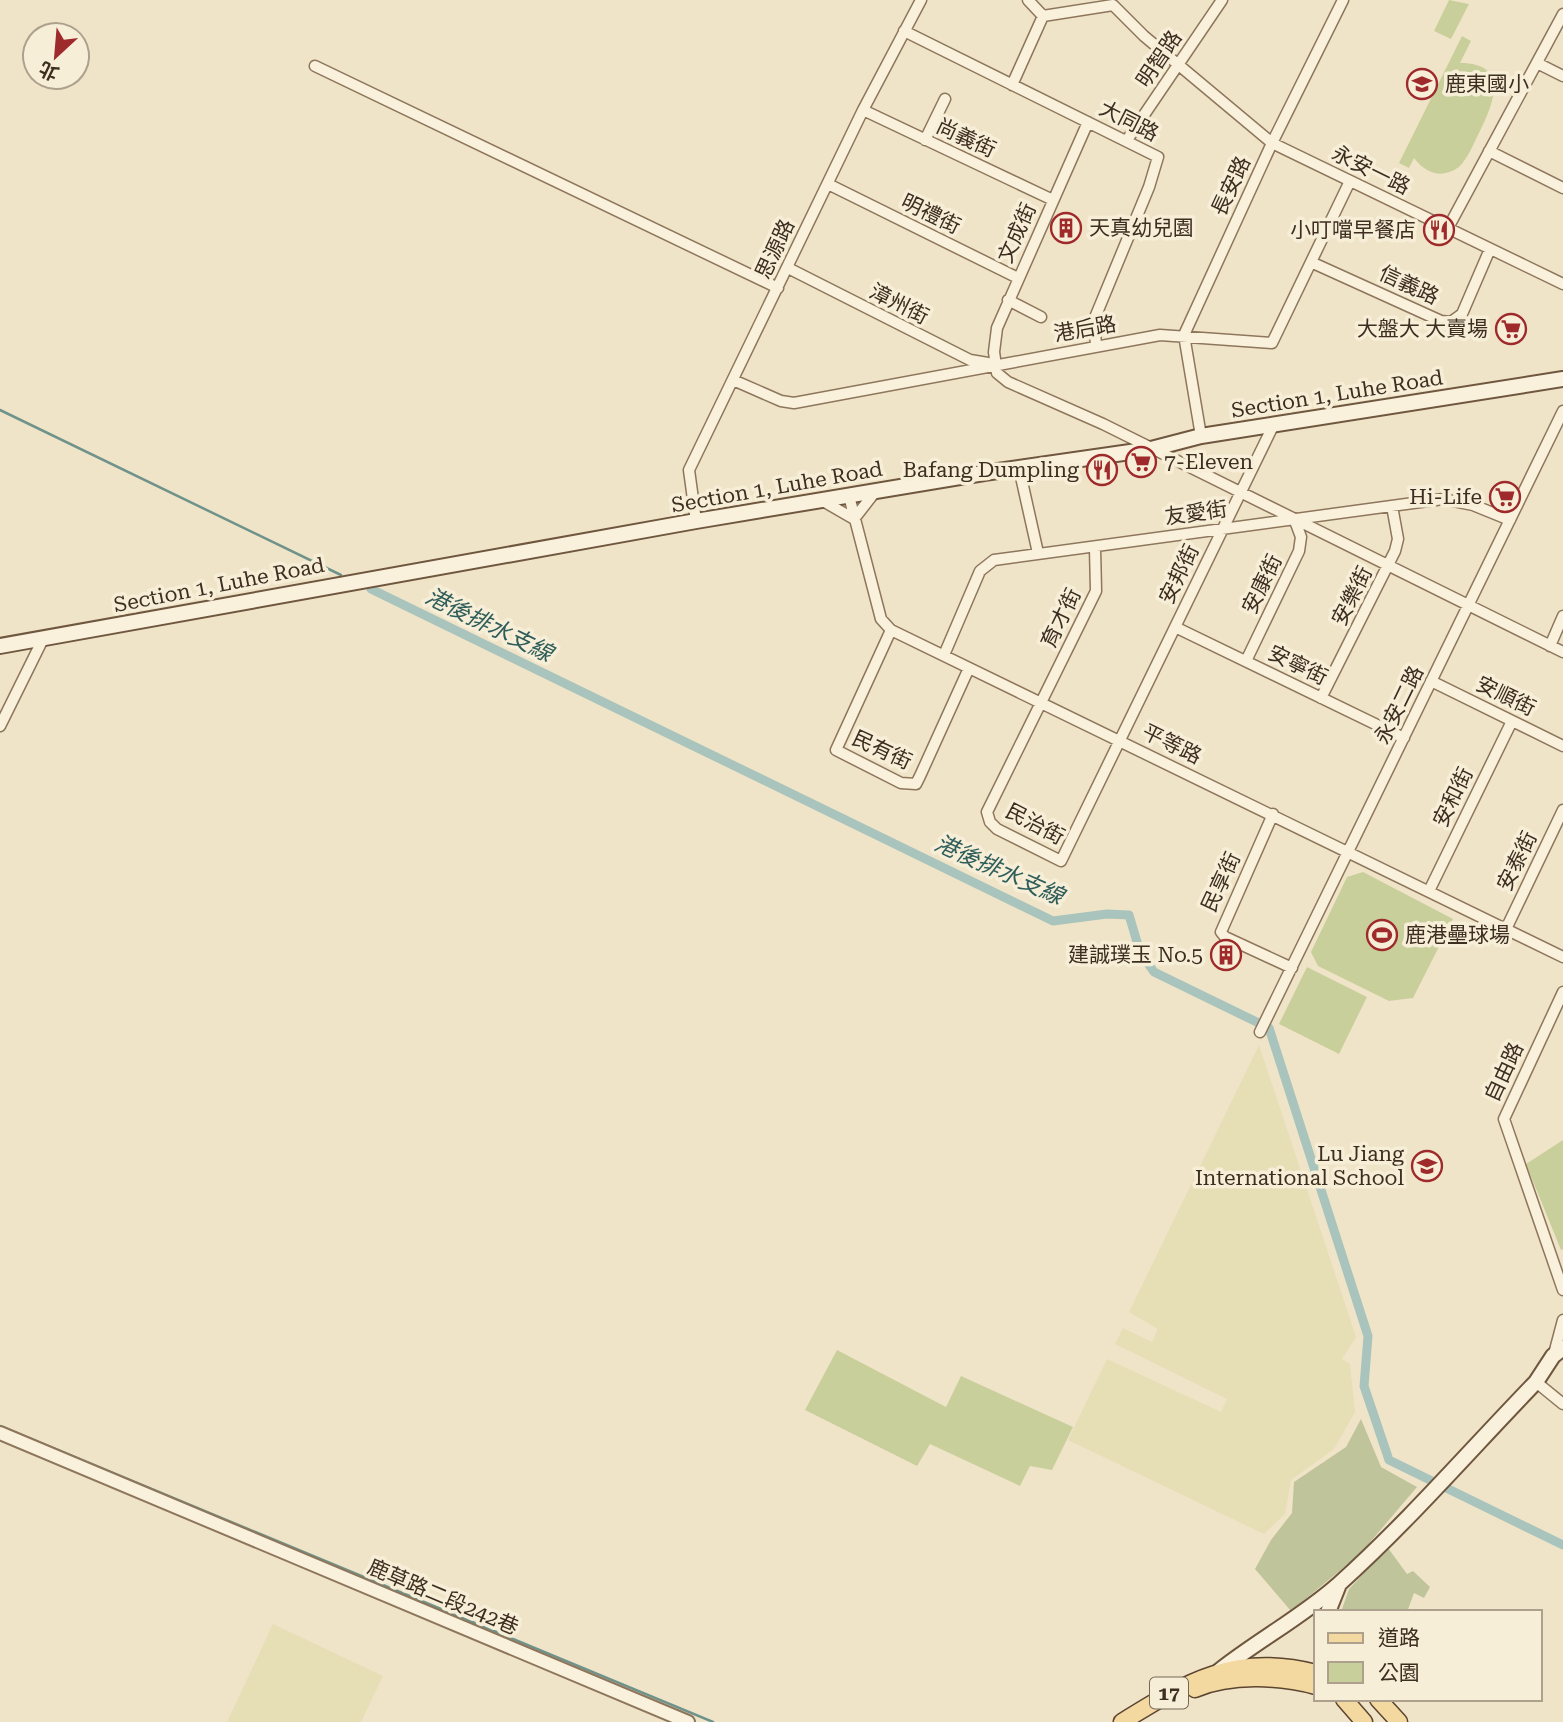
<svg xmlns="http://www.w3.org/2000/svg" width="1563" height="1722" font-family="'Roboto Serif','Noto Sans TC',serif">
<style>
.farmland{fill:#e6deb5}
.green{fill:#c9cf9b}
.cemetery{fill:#bfc49a}
.lines{fill:none;stroke-linecap:round;stroke-linejoin:round}
.stream{stroke:#6f938a;stroke-width:2.5}
.canal{stroke:#a9c4bc;stroke-width:9}
.minor-casing{stroke:#8d765c;stroke-width:13}
.tertiary-casing{stroke:#8d765c;stroke-width:16}
.secondary-casing{stroke:#6f573f;stroke-width:18}
.primary-casing{stroke:#5b4430;stroke-width:19}
.minor{stroke:#faf1dc;stroke-width:10}
.tertiary{stroke:#faf1dc;stroke-width:12}
.secondary{stroke:#faf1dc;stroke-width:14}
.primary{stroke:#f3d9a0;stroke-width:16}
.labels{text-anchor:middle;dominant-baseline:central;stroke-width:7;stroke-linejoin:round;paint-order:stroke}
.shield{fill:#f7eed8;stroke:#756857;stroke-width:2}
.shield-label{font-size:19px;font-weight:bold;fill:#3d2e20}
.street-label{font-size:21px;fill:#3d2e20;stroke:#f7eed8}
.poi-label{font-size:21px;fill:#3d2e20;stroke:#f7eed8;text-anchor:end}
.water-label{font-size:23px;font-style:italic;fill:#2f5d5a;stroke:#f7eed8}
</style>
<rect width="100%" height="100%" fill="#f0e4c8"/>
<path class="farmland" d="M1259 1045 1356 1337 1342 1359 1350 1364 1355 1412 1334 1449 1291 1480 1285 1514 1264 1534 1068 1440 1107 1359 1221 1412 1227 1399 1115 1344 1123 1328 1152 1342 1158 1329 1129 1312Z
M273 1624 383 1676 361 1722H227Z"/>
<path class="green" d="M1449 0 1469 4 1451 39 1434 31Z
M1462 36 1471 41 1460 63C1511 63 1493 105 1479 133 1473 145 1468 158 1459 167 1442 179 1426 174 1414 158L1409 168 1399 163Z
M1363 872 1453 919 1413 998 1389 1001 1318 966 1311 952 1347 877Z
M1307 967 1367 997 1339 1054 1279 1024Z
M1563 1140V1249L1561 1250 1526 1164Z
M837 1350 946 1407 961 1376 1073 1427 1052 1470 1030 1466 1020 1486 930 1444 917 1466 805 1410Z"/>
<path class="cemetery" d="M1361 1419 1381 1467 1417 1487 1360 1554 1291 1611 1255 1569 1271 1540 1292 1513 1294 1482 1346 1447Z
M1388 1548 1407 1574 1413 1571 1430 1587 1424 1598 1414 1593 1407 1612H1341L1349 1589Z"/>
<g class="lines">
<path class="stream" d="M0 410 341 575
M0 1426 713 1722"/>
<path class="canal" d="M371 589 1053 921 1107 914 1129 915 1140 952 1154 972 1269 1028 1368 1336 1364 1386 1389 1460 1563 1545"/>
<g class="minor-casing">
<path id="minor" d="M1028 0 1043 16
M1043 16 1113 5 1144 36 1272 143 1563 284
M904 31 1158 157 1149 187 1094 320 1096 345
M1537 63 1563 76
M315 66 778 288
M1012 85 1043 16
M863 110 1053 200
M1088 122 997 328 994 352 997 373 1008 382 1103 424 1563 652
M925 140 945 99
M1127 140 1222 0
M1489 151 1563 188
M828 184 1018 278
M1448 228 1563 14
M1313 263 1441 321 1451 322 1462 314 1490 249
M788 268 970 360 988 363
M1008 300 1041 317
M733 380 781 401 794 403 1160 335 1272 343 1350 181
M1201 436 1184 335 1272 143 1343 0
M1019 468 1038 553
M849 496 881 619 891 630 1563 957
M823 501 854 519 875 492
M696 521 689 470 863 110 921 0
M1095 548 1096 591 987 812 990 822 997 829 1061 861 1273 426
M1175 627 1404 738
M891 630 836 750 901 783 916 784 920 776 969 668
M1550 646 1563 616
M944 655 980 571 994 560 1443 499 1473 505 1510 520
M1246 661 1299 551 1301 537 1295 521
M1431 681 1563 746
M1321 698 1395 551 1398 539 1392 506
M0 726 43 639
M1273 814 1221 932 1225 937 1292 968
M1429 891 1512 721
M1506 929 1563 810
M1563 992 1504 1119 1563 1290
M1260 1032 1563 411
M1554 1354 1563 1320
M1536 1382 1563 1404"/>
</g>
<g class="tertiary-casing">
<path id="tertiary" d="M0 1433 688 1722"/>
</g>
<g class="secondary-casing">
<path id="secondary" d="M0 646 696 521 984 473 1151 449 1201 436 1563 379
M1328 1612 1338 1587
M1219 1671C1258 1640 1302 1617 1339 1584 1409 1521 1471 1449 1536 1382L1553 1356 1563 1348"/>
</g>
<g class="primary-casing">
<path id="primary" d="M1195 1689C1230 1674 1280 1676 1316 1686
M1344 1699 1364 1722
M1378 1699 1399 1722
M1122 1722C1188 1681 1236 1652 1316 1673"/>
</g>
<use href="#minor" class="minor"/>
<use href="#tertiary" class="tertiary"/>
<use href="#secondary" class="secondary"/>
<use href="#primary" class="primary"/>
</g>
<defs>
<g id="school-ring" transform="scale(1.575)"><circle r="9.5" fill="#f7eed8" stroke="#9e2a2b" stroke-width="1.5"/><path d="M0-5L7-2L0 1L-7-2ZM-4 1L0 2.5L4 1V4Q0 6-4 4Z" fill="#9e2a2b"/></g>
<g id="building-ring" transform="scale(1.575)"><circle r="9.5" fill="#f7eed8" stroke="#9e2a2b" stroke-width="1.5"/><path d="M-4-6H4V6H1V3H-1V6H-4ZM-2.5-4.3h1.7v1.8h-1.7ZM.8-4.3h1.7v1.8H.8ZM-2.5-1h1.7V.8h-1.7ZM.8-1h1.7V.8H.8Z" fill="#9e2a2b"/></g>
<g id="restaurant-ring" transform="scale(1.575)"><circle r="9.5" fill="#f7eed8" stroke="#9e2a2b" stroke-width="1.5"/><path d="M-5-6h1v4h1v-4h1v4h1v-4h1v5L-1.5 .5V6h-2V.5L-5-1ZM5-6V6H3V1.5H1.5Q1.5-4 5-6Z" fill="#9e2a2b"/></g>
<g id="supermarket-ring" transform="scale(1.575)"><circle r="9.5" fill="#f7eed8" stroke="#9e2a2b" stroke-width="1.5"/><path d="M-6-5.5h2.5l.6 2H6L4.5 2H-2.5L-4.4-4H-6ZM-1.5 3.2a1.3 1.3 0 1 0 .1 0ZM3 3.2a1.3 1.3 0 1 0 .1 0Z" fill="#9e2a2b"/></g>
<g id="stadium-ring" transform="scale(1.575)"><circle r="9.5" fill="#f7eed8" stroke="#9e2a2b" stroke-width="1.5"/><path d="M0-5a6.5 5 0 1 0 0 10a6.5 5 0 1 0 0-10ZM-3.5-1.8h7v3.6h-7Z" fill="#9e2a2b"/></g>
</defs>
<g fill-rule="evenodd">
<use href="#school-ring" x="1422" y="84"/>
<use href="#building-ring" x="1066" y="228"/>
<use href="#restaurant-ring" x="1439" y="230"/>
<use href="#supermarket-ring" x="1511" y="329"/>
<use href="#supermarket-ring" x="1141" y="462"/>
<use href="#restaurant-ring" x="1102" y="470"/>
<use href="#supermarket-ring" x="1505" y="497"/>
<use href="#stadium-ring" x="1382" y="935"/>
<use href="#building-ring" x="1226" y="955"/>
<use href="#school-ring" x="1427" y="1166"/>
</g>
<g class="labels">
<rect class="shield" x="1150" y="1677.5" width="38" height="31" rx="5"/>
<g class="shield-label">
<text x="1169" y="1693">17</text>
</g>
<g class="street-label">
<text transform="translate(1159 59) rotate(-56)">明智路</text>
<text transform="translate(1129 121) rotate(27)">大同路</text>
<text transform="translate(966 138) rotate(25)">尚義街</text>
<text transform="translate(1371 170) rotate(26)">永安一路</text>
<text transform="translate(1231 186) rotate(-65)">長安路</text>
<text transform="translate(931 214) rotate(26)">明禮街</text>
<text transform="translate(1017 233) rotate(-66)">文成街</text>
<text transform="translate(775 249) rotate(-65)">思源路</text>
<text transform="translate(1409 285) rotate(25)">信義路</text>
<text transform="translate(899 304) rotate(27)">漳州街</text>
<text transform="translate(1085 329) rotate(-10)">港后路</text>
<text transform="translate(1337 394) rotate(-9)">Section 1, Luhe Road</text>
<text transform="translate(777 487) rotate(-10)">Section 1, Luhe Road</text>
<text transform="translate(1196 513) rotate(-8)">友愛街</text>
<text transform="translate(1179 574) rotate(-64)">安邦街</text>
<text transform="translate(1262 584) rotate(-64)">安康街</text>
<text transform="translate(219 585) rotate(-11)">Section 1, Luhe Road</text>
<text transform="translate(1352 596) rotate(-63)">安樂街</text>
<text transform="translate(1061 618) rotate(-64)">育才街</text>
<text transform="translate(1298 665) rotate(26)">安寧街</text>
<text transform="translate(1506 696) rotate(26)">安順街</text>
<text transform="translate(1399 705) rotate(-64)">永安二路</text>
<text transform="translate(1172 744) rotate(26)">平等路</text>
<text transform="translate(882 750) rotate(25)">民有街</text>
<text transform="translate(1453 797) rotate(-64)">安和街</text>
<text transform="translate(1035 824) rotate(28)">民治街</text>
<text transform="translate(1517 861) rotate(-64)">安泰街</text>
<text transform="translate(1221 882) rotate(-65)">民享街</text>
<text transform="translate(1504 1072) rotate(-65)">自由路</text>
<text transform="translate(443 1597) rotate(23)">鹿草路二段242巷</text>
</g>
<g class="poi-label">
<text x="1445" y="84" text-anchor="start">鹿東國小</text>
<text x="1089" y="228" text-anchor="start">天真幼兒園</text>
<text x="1416" y="230">小叮噹早餐店</text>
<text x="1488" y="329">大盤大 大賣場</text>
<text x="1164" y="462" text-anchor="start">7-Eleven</text>
<text x="1079" y="470">Bafang Dumpling</text>
<text x="1482" y="497">Hi-Life</text>
<text x="1405" y="935" text-anchor="start">鹿港壘球場</text>
<text x="1203" y="955">建誠璞玉 No.5</text>
<text x="1404" y="1154">Lu Jiang<tspan x="1404" dy="24">International School</tspan></text>
</g>
<g class="water-label">
<text transform="translate(489 625) rotate(26)">港後排水支線</text>
<text transform="translate(999 870) rotate(24)">港後排水支線</text>
</g>
</g>
<rect x="1314" y="1610" width="228" height="91" fill="#f7eed8" stroke="#ada18e" stroke-width="2"/>
<rect x="1328" y="1633" width="35" height="10" fill="#f3d9a0" stroke="#ada18e" stroke-width="2"/>
<text x="1378" y="1645" font-size="21" fill="#3d2e20">道路</text>
<rect x="1328" y="1662" width="35" height="21" fill="#c9cf9b" stroke="#ada18e" stroke-width="2"/>
<text x="1378" y="1680" font-size="21" fill="#3d2e20">公園</text>
<g transform="translate(56 56) rotate(206)"><circle r="33" fill="#f7eed8" stroke="#ada18e" stroke-width="2"/>
<path d="M0-5L12 26L0 18L-12 26Z" fill="#9e2a2b"/>
<text y="-10" font-size="19" font-weight="bold" text-anchor="middle" fill="#3d2e20">北</text>
</g>
</svg>
